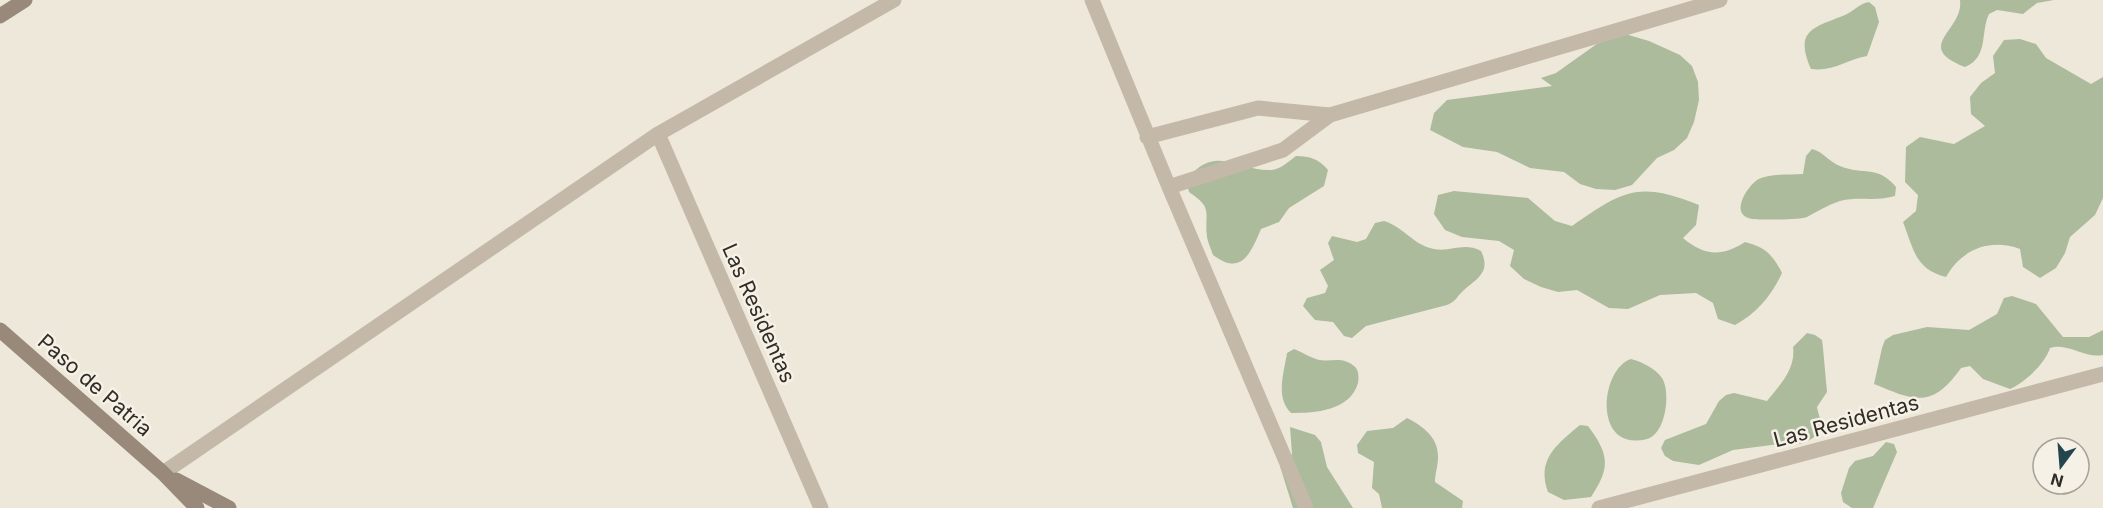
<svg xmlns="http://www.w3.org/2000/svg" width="2103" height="508" font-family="Inter,sans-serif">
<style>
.green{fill:#acbb9c}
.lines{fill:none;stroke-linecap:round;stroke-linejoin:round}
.street{stroke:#c4b9a8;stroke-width:15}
.secondary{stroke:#98897a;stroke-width:15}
.labels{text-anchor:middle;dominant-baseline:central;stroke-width:5;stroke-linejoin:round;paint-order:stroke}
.street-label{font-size:21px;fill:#322c27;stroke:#f6f1e6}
</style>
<rect width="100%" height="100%" fill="#eee8da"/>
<path class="green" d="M1960 0H2054L2037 3 2023 14 1997 10 1989 14C1980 33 1989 57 1965 67 1912 46 1964 31 1960 0Z
M1869 2 1875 7 1879 22 1867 56C1846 60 1833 72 1811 69 1794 30 1813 28 1845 15 1853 12 1860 3 1869 2Z
M1615 31 1649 41 1680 55 1692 66 1698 82 1699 100 1694 122 1687 138 1674 150 1657 158 1632 185 1615 190 1596 189 1580 184 1564 172 1530 168 1497 152 1463 147 1430 130 1434 113 1447 100 1552 86 1541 78 1556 73Z
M2020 39 2036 44 2046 58 2091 84 2103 77V198L2095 215 2070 237 2065 253 2056 268 2040 278 2023 267 2020 249C1990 238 1962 249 1946 277 1915 269 1914 250 1903 222L1916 211 1918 195 1905 182 1906 147 1920 137 1954 144 1985 126 1971 114 1970 97 1981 83 1995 73 1993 56 2004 40Z
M1812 149C1824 152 1829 162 1840 166 1864 176 1877 164 1896 187L1895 196C1873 202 1860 196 1840 201 1828 205 1818 211 1807 217 1801 220 1759 220 1752 219 1729 215 1746 188 1757 180 1769 173 1789 175 1803 174L1806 156Z
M1296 156C1310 156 1319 159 1328 170L1324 186 1289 208 1279 222 1261 229C1251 252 1242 277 1213 255 1211 249 1208 243 1207 237 1204 211 1214 209 1189 192 1186 181 1188 176 1197 169 1221 149 1245 172 1272 170 1281 169 1289 161 1296 156Z
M1454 191 1528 198 1555 221 1572 226C1624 190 1638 181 1699 205L1696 225 1683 238C1704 256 1722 257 1745 242 1765 247 1773 255 1782 273 1772 295 1757 313 1735 325L1718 319 1713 303 1696 293 1660 295 1628 309 1609 308 1577 290 1558 292 1541 287 1524 279 1510 266 1514 250 1499 241 1462 237 1445 230 1434 214 1438 195Z
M1384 221C1402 226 1412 243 1430 248 1449 254 1462 241 1481 251 1492 274 1475 279 1461 293 1456 298 1455 302 1447 305L1366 326 1352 338 1344 336 1333 322 1315 320 1303 306 1307 298 1325 293 1328 286 1320 270 1334 260 1328 243 1332 236 1357 242 1366 239 1375 223Z
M2012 296 2036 304 2063 337H2089L2103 330V355C2084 359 2069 342 2050 348 2045 364 2025 382 2010 389L1983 379 1970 366 1961 368C1932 409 1915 401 1874 384L1882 348 1885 340 1893 335 1927 327 1969 330 1997 314 2004 298Z
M1807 333 1815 335 1822 340 1823 348 1827 392 1817 407C1818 414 1822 421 1821 427 1819 441 1790 449 1779 444L1733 450 1699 465 1673 461 1665 456 1661 448 1665 440 1706 424 1719 401 1726 395 1734 393 1767 401C1780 385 1796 369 1793 347Z
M1294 349C1302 352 1311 358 1319 360 1332 362 1342 356 1354 366 1359 370 1359 377 1358 383 1350 411 1315 413 1291 413 1275 397 1284 373 1287 353Z
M1631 359C1642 362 1655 368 1662 378 1671 392 1666 434 1647 439 1592 453 1600 369 1631 359Z
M1407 418C1423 426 1439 438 1438 458 1438 466 1435 473 1435 482L1463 501 1462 508H1382L1379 494 1372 488 1374 462 1358 453 1357 445 1367 431 1393 428Z
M1580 425 1588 426C1610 455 1610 468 1591 497L1564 500 1548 492C1536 460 1557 444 1580 425Z
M1290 427 1315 435 1321 442 1327 467 1353 508H1293L1280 466 1292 454Z
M1886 442 1894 444 1897 452 1873 508H1852L1843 502 1841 493 1849 468 1855 461 1873 456Z"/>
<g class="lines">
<path class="street" d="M1092 0 1169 187 1306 508
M658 134 821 508
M1147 137 1258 108 1330 115
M1169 187 1283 150 1330 115 1720 0
M163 473 658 134 894 0
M1599 508 2103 374"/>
<path class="secondary" d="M0 16 25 0
M0 330 163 473 197 508
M176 480 229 508"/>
</g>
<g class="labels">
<g class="street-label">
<text transform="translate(759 313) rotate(66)">Las Residentas</text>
<text transform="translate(95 385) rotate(41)">Paso de Patria</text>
<text transform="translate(1846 421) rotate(-15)">Las Residentas</text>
</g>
</g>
<g transform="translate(2061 466) rotate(196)"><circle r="28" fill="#f6f1e6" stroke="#a8a29a" stroke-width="1.5"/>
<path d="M0-4.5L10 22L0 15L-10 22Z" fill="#22454e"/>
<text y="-9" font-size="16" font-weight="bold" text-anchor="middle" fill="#322c27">N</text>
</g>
</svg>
